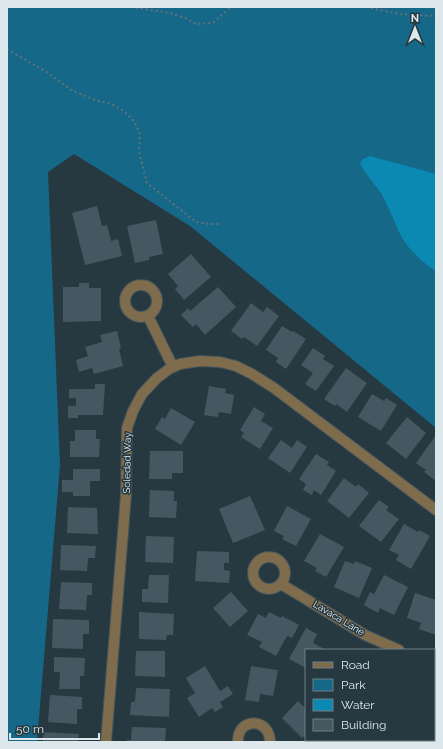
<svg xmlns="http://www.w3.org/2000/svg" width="443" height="749" font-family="Raleway,sans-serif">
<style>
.green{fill:#156887}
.water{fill:#0b89b3}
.building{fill:#455861}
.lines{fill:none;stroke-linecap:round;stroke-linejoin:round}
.minor-casing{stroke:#43545c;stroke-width:12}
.path{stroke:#63737a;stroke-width:2;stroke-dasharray:2 3;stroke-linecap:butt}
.minor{stroke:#7f6c4d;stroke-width:10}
.labels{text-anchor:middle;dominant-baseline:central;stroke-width:3;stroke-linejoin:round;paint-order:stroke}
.street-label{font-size:10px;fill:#dde8ed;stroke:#263840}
</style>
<rect width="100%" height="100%" fill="#263840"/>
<path class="green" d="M7 7H436V428L190 226 74 154 48 172 60 465 37 742H7Z"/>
<path class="water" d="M370 156 436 174V271C423 263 409 250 401 236 394 222 389 207 381 193 377 187 361 168 360 163L363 159Z"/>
<path class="building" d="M97 206 102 226 107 225 111 241 118 239 122 256 85 265 72 213Z
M156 220 163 254 149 257V260L135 263 127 226Z
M191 254 211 277 184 300 175 289 178 286 168 274Z
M79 283H89V288H101V321L63 322V287H79Z
M218 287 236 307 205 335 196 324 193 327 181 315 188 308 190 311Z
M251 303 263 312 267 307 279 316 257 346 244 337 242 339 231 331Z
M282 326 292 332 293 331 306 339 286 369 276 362 278 358 266 350Z
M117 331 121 348 119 349 123 366 94 374 92 368 79 372 76 360 88 356 85 347 102 342 100 335Z
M313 348 325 356 323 359 334 366 316 391 305 384 313 373 301 365Z
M346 368 367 383 347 412 336 404 335 406 324 399Z
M95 384H105L103 415H78V418H68V406H76V398H69V389H95Z
M209 386 226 389 225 393 234 395 231 414 219 412 218 417 204 415Z
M372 394 384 401 386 398 397 405 381 431 358 417Z
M254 407 265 414 261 421 273 428 260 449 241 437 244 433 240 430Z
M171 408 195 422 181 445 155 429 162 417 165 419Z
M407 417 426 433 406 459 386 443Z
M75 430H96V439H100L99 457H70V441H75Z
M436 435V481L424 472 426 470 416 463Z
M281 440 292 448 297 440 307 447 290 473 268 458Z
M150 451H183V473H172V479H149Z
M316 454 329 462 327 465 336 471 321 495 314 490 312 495 303 490 306 484 299 479Z
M73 469H100V481H90V496H73V492H62V480H73Z
M344 478 356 487 358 484 369 493 349 518 327 501Z
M150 490 174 491V501H177L176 518 149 517Z
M250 496 265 530 233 543 219 509Z
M379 500 389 507 386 510 399 519 381 542 359 526Z
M287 506 311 519 296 546 282 539 284 536 274 531Z
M68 507 97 508 98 534 67 533Z
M404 524 418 532 419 530 430 536 411 569 396 560 399 555 389 550Z
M320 534 344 547 326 577 315 571 317 568 304 561Z
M146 536 174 537 173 563 145 562Z
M61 545 96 546 95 558H88L87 571 60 570Z
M197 551 229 552V563H224V570L230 571 229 583 195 581Z
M345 561 354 564 355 561 372 568 359 598 334 587Z
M149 575H169L168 603 142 602V589H148Z
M384 575 408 587 394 615 380 608 378 613 364 605 370 592 374 594Z
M61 582 92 583V595H87L86 610 59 609Z
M231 592 248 611 230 627 213 608Z
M415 593 436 600V635L419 629 421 623 407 618Z
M139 612 174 614 173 635H167L166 640 139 639Z
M269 612 281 618 282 616 299 625 292 638 287 636 276 656 259 647 262 642 247 635 258 614 266 618Z
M53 619 89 620V634H83V649L52 648Z
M306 628 317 634 313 643 324 649 323 650H306V668L289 659Z
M136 651H165V677L135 676Z
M54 657 85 658 84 676H80V689H59L60 672H54Z
M205 666 220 691 228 686 233 694 220 702 223 707 215 712 212 708 199 717 187 698 195 693 186 678Z
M251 666 278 670 273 696 260 694 259 702 245 700Z
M136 688 170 689 169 717 130 715 131 702H135Z
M50 695 82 697V709H77V724L48 722Z
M298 701 306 709V734L302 738 282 718Z
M132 727 166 728 165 742H127V740H131Z
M43 732 79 734 78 742H43Z
M324 740H352V742H324Z
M365 740H394L393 742H365Z"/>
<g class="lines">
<g class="minor-casing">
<path id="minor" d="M125 301a16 16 0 1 1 32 0a16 16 0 1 1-32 0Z
M148 316 173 367
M253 573a16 16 0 1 1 32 0a16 16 0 1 1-32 0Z
M281 584 365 635 399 650
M434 661H436
M106 742 126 495 127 428 133 411 142 394 157 378 169 369 180 364 200 361 220 362 236 366 252 374 274 388 436 510
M238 742C237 717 270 717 270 742"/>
</g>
<path class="path" d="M131 7 170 13 185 18 196 24 213 23 231 7
M366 7 400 14 436 16
M7 49 45 71 73 91 95 100 111 104 124 111 134 121 140 134 139 152 147 183 196 222 209 224H219"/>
<use href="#minor" class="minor"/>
</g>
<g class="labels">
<g class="street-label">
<text transform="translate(127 463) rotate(-89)">Soledad Way</text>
<text transform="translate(339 618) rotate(31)">Lavaca Lane</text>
</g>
</g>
<rect width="443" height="749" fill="none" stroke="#dde8ed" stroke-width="16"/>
<rect x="305" y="649" width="130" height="92" fill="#263840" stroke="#6f7e85"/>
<rect x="313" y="662" width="20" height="6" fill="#7f6c4d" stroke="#6f7e85"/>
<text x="341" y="669" font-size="12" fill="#dde8ed">Road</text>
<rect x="313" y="679" width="20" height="12" fill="#156887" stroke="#6f7e85"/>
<text x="341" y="689" font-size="12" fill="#dde8ed">Park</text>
<rect x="313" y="699" width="20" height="12" fill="#0b89b3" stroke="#6f7e85"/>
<text x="341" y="709" font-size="12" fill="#dde8ed">Water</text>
<rect x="313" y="719" width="20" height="12" fill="#455861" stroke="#6f7e85"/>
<text x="341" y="729" font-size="12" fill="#dde8ed">Building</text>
<g transform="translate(415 28)" stroke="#263840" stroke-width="3" paint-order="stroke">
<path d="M0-3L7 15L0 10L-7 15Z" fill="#dde8ed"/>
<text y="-6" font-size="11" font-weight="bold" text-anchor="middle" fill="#dde8ed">N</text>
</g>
<path d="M10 733v6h89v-6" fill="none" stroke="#dde8ed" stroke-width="2"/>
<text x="16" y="733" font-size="12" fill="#dde8ed" stroke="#263840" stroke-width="3" paint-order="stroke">50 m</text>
</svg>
